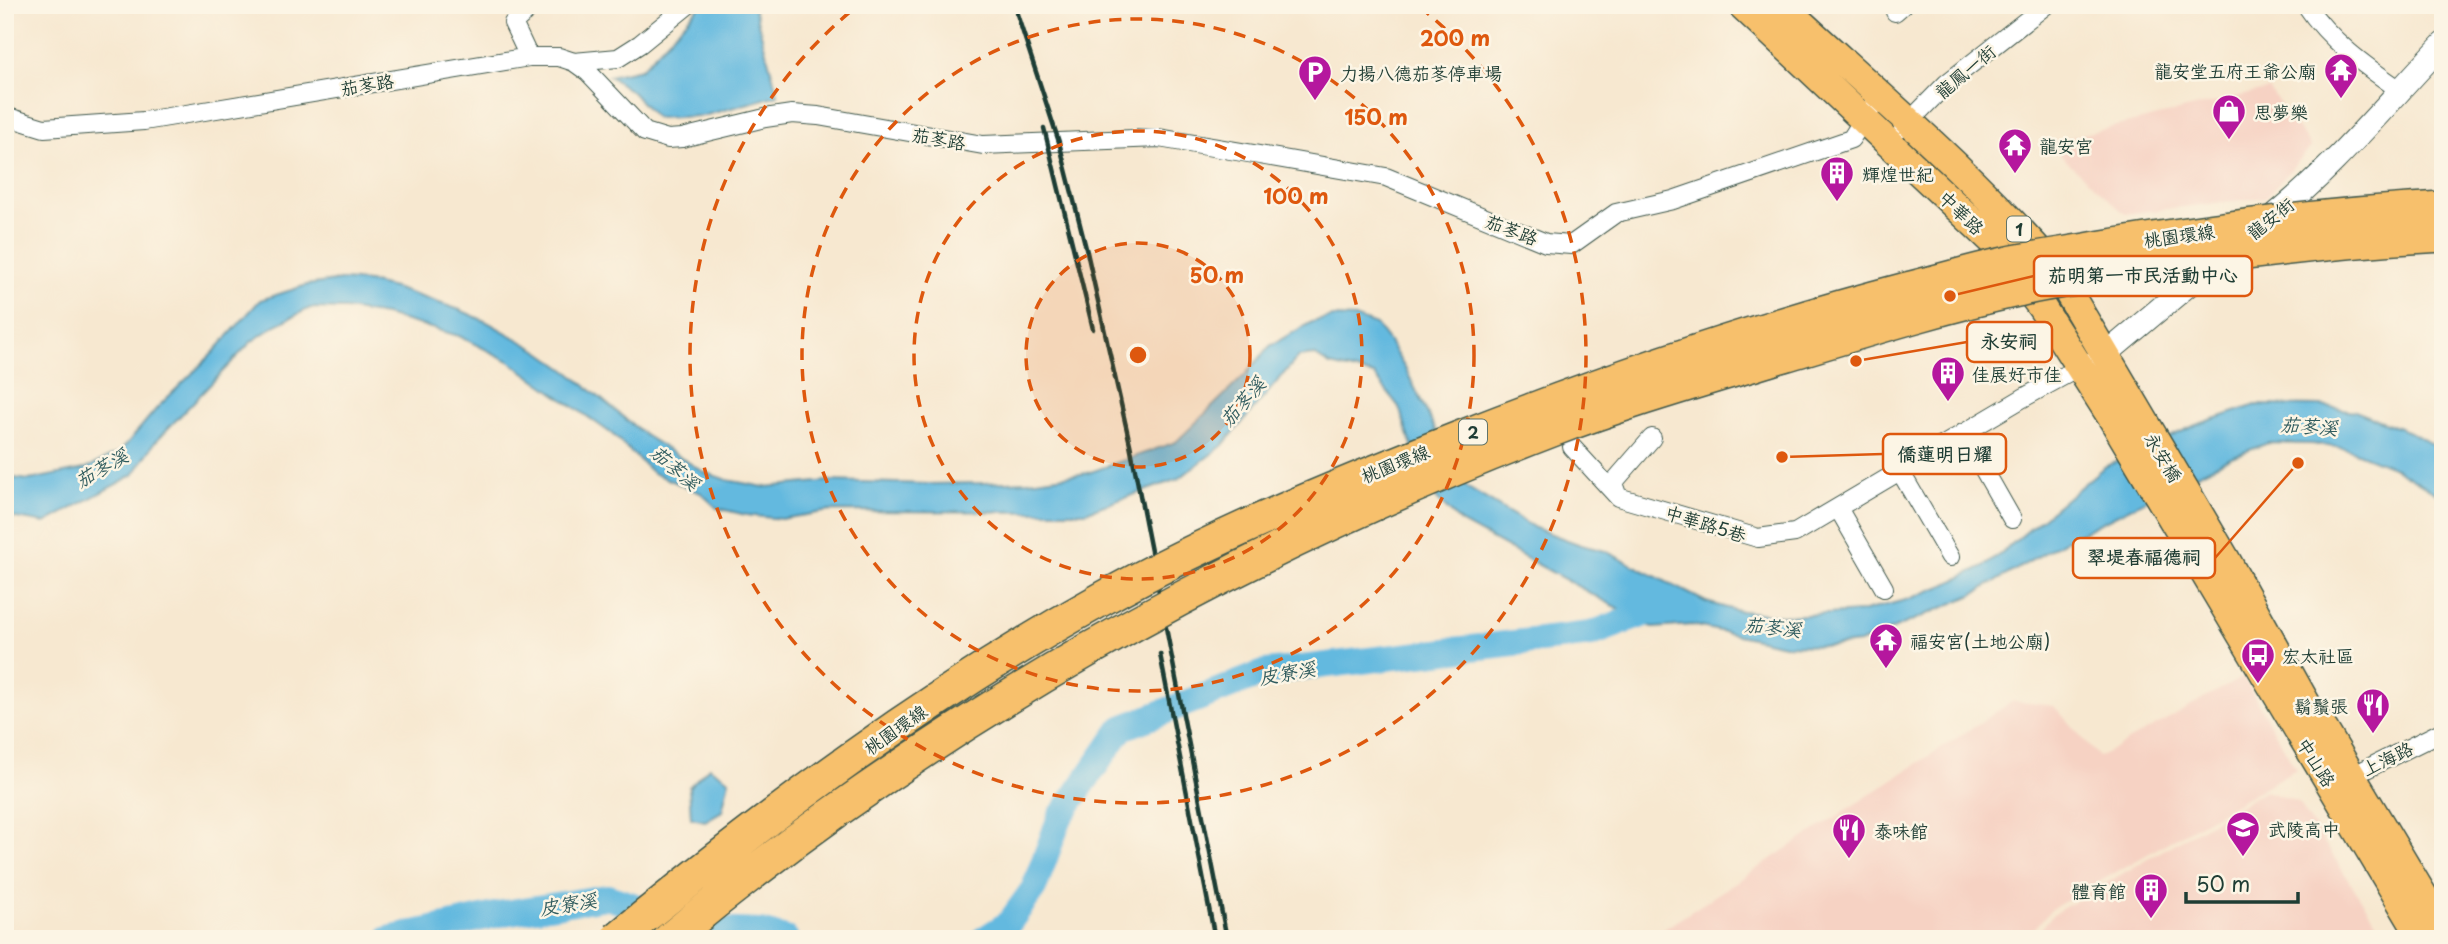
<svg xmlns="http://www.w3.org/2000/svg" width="2448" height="944" font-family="'Playpen Sans','LXGW WenKai TC',sans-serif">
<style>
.built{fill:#f6d2c3}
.water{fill:#63b9df;stroke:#417b8a;stroke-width:2}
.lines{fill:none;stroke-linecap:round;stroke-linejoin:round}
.river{stroke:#63b9df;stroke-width:26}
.minor-casing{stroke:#3f574b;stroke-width:20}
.tertiary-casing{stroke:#3f574b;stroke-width:25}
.primary-casing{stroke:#3f574b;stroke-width:31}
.minor{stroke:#fff;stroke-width:18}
.tertiary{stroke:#fff;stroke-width:23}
.primary{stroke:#f7c06c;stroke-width:28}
.rail{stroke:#1f3d34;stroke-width:4.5}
.motorway-bridge-casing{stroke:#3f574b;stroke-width:36;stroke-linecap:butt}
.motorway-bridge{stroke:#f7c06c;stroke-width:33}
.ring{fill:none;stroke:#de580e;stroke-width:3.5;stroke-dasharray:12 9}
.labels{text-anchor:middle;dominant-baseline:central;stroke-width:5;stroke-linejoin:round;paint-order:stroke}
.shield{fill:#fcf5e5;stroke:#617469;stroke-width:2}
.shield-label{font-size:16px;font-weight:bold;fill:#1f3d34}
.poi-label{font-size:18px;fill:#1f3d34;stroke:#fcf5e5;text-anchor:start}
.street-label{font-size:18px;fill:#1f3d34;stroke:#fcf5e5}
.water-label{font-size:19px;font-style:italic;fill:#305c5f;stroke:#fcf5e5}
.centre{fill:#de580e;stroke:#fcf5e5;stroke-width:3.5}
.ring-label{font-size:21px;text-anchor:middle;font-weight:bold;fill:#de580e;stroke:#fcf5e5;stroke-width:5;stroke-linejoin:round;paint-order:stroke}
.leader{fill:none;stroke:#de580e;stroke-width:2.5}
.callout-dot{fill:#de580e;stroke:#fcf5e5;stroke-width:2.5}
.callout{fill:#fcf5e5;stroke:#de580e;stroke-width:2.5}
.callout-label{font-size:19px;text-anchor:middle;font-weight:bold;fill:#1f3d34}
</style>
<rect width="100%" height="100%" fill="#fcf5e5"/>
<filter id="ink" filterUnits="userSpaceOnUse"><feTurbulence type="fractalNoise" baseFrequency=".0143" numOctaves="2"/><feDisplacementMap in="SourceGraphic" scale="14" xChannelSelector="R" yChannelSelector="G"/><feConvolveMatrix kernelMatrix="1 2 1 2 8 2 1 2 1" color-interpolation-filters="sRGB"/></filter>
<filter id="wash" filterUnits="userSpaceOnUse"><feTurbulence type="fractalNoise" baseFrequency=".00686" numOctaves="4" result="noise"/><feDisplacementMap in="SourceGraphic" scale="28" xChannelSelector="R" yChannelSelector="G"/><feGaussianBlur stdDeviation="1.57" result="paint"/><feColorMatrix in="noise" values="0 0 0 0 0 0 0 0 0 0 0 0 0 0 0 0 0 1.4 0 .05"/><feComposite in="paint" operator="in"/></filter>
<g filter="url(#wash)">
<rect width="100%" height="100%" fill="#f7e8d0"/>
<path class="built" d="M2269 89 2311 147 2266 197 2125 214 2047 143Z
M2243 677 2296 769 2050 910 2026 939H1649L2013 701 2054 706 2099 757Z
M2265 791 2298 802 2387 939H2033L2053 914Z"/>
<path class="water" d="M701 5H753L778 95 703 116 656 118 631 91 609 76 641 69Z
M342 280 368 282 394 288 460 310 487 322 539 351 570 373 646 436 704 472 727 480 764 487 829 481 929 484 985 483 1028 481 1088 473 1176 442 1244 376 1270 346 1292 333 1312 322 1333 317 1357 318 1376 325 1389 342 1406 370 1458 476 1468 488 1535 528 1581 545 1605 551 1706 602 1734 610 1782 616 1828 614 1861 612 1909 599 1947 584 1988 564 2104 467 2196 425 2256 405 2321 406 2355 411 2412 433 2443 451V497L2395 468 2345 448 2311 444 2268 443 2231 457 2063 542 1972 595 1860 643 1831 646 1784 645 1692 625 1654 628 1460 522 1427 489 1399 407 1374 375 1330 365 1314 355 1298 357 1222 446 1178 479 1085 512 830 511 781 519 746 515 717 508 701 493 653 473 612 434 509 361 459 336 385 315 346 309 310 308 276 325 251 342 156 441 133 475 45 523 5 516V477L29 480 85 469 120 452 157 408 213 353 260 300 307 285Z
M709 767 729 780 722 811 705 821 691 818 689 787Z"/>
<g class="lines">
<path class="river" d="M389 939 504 913 607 897 710 930 760 932 786 939
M984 939 1009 923 1034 888 1060 817 1122 728 1267 672 1591 634 1668 605"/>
</g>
</g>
<g filter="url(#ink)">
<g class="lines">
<g class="minor-casing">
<path id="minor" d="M2306 5C2330 41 2365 66 2400 90
M1895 12 1903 5
M529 57 513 23 534 5
M574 62 618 58 640 44 688 5
M5 116 44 128 144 121 529 57H559L574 62 588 72 645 132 668 139 682 138 765 118 792 114 818 116 983 145 1159 138 1254 154 1386 177 1546 243 1571 245 1616 213 1673 200 1851 139 1879 95
M1903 128 1947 83 2046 5
M1963 433 2012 519
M1652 438 1613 483 1618 497 1758 538 1795 533 2023 398 2078 368
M1572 447 1618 497
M1900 471 1950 557
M1838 508 1884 588
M2342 781 2443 731"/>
</g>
<g class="tertiary-casing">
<path id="tertiary" d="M2265 223C2331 172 2386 104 2443 44
M2092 364 2106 354 2219 259"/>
</g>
<g class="primary-casing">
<path id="primary" d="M1742 5 1994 242 2042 308 2114 421 2423 939
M1781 5C1874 91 1971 173 2054 268L2225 558 2308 707 2324 730 2443 929"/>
</g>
<use href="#minor" class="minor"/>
<use href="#tertiary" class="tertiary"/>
<use href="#primary" class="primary"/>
<path class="rail" d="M1014 5 1059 142 1087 252 1130 444 1227 939
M1044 128 1093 329
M1160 654 1215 939"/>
<g class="motorway-bridge-casing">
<path id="motorway-bridge" d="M617 939C769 814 929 695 1102 599 1216 535 1338 486 1459 438 1606 380 1754 329 1907 289 1939 281 1972 271 2004 264 2037 257 2071 253 2103 247 2216 228 2329 214 2443 208
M670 939C930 723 1236 551 1552 430 1625 402 1700 381 1774 358 1855 334 1936 308 2018 290 2049 282 2082 278 2114 273 2223 254 2332 241 2443 235"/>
</g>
<use href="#motorway-bridge" class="motorway-bridge"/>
</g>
</g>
<circle cx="1138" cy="355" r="112" fill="#de580e" fill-opacity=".12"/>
<g class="ring">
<circle cx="1138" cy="355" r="112"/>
<circle cx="1138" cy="355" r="224"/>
<circle cx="1138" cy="355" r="336"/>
<path d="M1420 7A448 448 0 1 1 856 7"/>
</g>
<defs>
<g id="temple-pin" transform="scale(1.75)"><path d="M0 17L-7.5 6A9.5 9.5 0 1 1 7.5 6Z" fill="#b5179e" stroke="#fcf5e5"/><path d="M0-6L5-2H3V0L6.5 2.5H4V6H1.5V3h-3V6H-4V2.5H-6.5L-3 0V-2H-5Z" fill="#fff"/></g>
<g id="parking-pin" transform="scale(1.75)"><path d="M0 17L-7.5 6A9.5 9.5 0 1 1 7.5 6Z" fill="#b5179e" stroke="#fcf5e5"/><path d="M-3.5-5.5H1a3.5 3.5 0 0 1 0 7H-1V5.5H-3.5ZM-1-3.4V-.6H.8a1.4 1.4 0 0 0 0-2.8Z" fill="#fff"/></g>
<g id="shop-pin" transform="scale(1.75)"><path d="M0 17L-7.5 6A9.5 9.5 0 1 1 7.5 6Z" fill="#b5179e" stroke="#fcf5e5"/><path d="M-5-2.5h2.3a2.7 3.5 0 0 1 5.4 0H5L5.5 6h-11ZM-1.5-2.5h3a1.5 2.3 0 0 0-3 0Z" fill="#fff"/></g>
<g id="building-pin" transform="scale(1.75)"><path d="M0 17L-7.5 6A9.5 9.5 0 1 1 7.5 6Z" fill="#b5179e" stroke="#fcf5e5"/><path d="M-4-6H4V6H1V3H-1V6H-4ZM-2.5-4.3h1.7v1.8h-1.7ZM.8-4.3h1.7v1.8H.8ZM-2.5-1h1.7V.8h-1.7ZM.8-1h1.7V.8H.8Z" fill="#fff"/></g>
<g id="bus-pin" transform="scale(1.75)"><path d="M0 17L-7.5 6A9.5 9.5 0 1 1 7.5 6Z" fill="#b5179e" stroke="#fcf5e5"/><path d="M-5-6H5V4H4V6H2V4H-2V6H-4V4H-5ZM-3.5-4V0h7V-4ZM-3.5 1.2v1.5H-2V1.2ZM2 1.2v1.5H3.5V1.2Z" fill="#fff"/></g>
<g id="restaurant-pin" transform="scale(1.75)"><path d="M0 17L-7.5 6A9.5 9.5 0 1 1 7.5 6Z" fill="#b5179e" stroke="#fcf5e5"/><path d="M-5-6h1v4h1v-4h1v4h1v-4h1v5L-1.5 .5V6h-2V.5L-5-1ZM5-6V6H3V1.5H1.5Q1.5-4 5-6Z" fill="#fff"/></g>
<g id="school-pin" transform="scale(1.75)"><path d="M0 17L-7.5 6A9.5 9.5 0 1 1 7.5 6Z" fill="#b5179e" stroke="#fcf5e5"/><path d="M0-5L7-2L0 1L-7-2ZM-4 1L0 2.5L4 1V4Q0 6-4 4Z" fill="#fff"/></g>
</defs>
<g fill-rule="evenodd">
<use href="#temple-pin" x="2341" y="70"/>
<use href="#parking-pin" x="1315" y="72"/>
<use href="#shop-pin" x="2229" y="111"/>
<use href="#temple-pin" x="2015" y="145"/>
<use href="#building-pin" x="1837" y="173"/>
<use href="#building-pin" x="1948" y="373"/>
<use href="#temple-pin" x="1886" y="640"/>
<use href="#bus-pin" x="2258" y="655"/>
<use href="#restaurant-pin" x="2373" y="705"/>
<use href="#school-pin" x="2243" y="828"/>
<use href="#restaurant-pin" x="1849" y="830"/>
<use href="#building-pin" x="2151" y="890"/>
</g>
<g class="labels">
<g class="shield">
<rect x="2007" y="216.5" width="24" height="25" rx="5"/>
<rect x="1459" y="419.5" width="28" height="25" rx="5"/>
</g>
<g class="shield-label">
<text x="2019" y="229">1</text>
<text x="1473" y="432">2</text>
</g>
<g class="poi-label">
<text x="2316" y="70" text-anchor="end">龍安堂五府王爺公廟</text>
<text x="1340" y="72">力揚八德茄苳停車場</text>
<text x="2254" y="111">思夢樂</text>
<text x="2039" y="145">龍安宮</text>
<text x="1862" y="173">輝煌世紀</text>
<text x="1972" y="373">佳展好市佳</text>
<text x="1910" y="640">福安宮(土地公廟)</text>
<text x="2282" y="655">宏太社區</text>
<text x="2348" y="705" text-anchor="end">鬍鬚張</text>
<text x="2268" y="828">武陵高中</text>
<text x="1874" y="830">泰味館</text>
<text x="2126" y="890" text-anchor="end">體育館</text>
</g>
<g class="street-label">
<text transform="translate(1965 71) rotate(-40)">龍鳳一街</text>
<text transform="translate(367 84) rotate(-9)">茄苳路</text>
<text transform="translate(939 138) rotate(10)">茄苳路</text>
<text transform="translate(1962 212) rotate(44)">中華路</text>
<text transform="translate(2270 218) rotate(-39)">龍安街</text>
<text transform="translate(1512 229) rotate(21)">茄苳路</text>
<text transform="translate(2179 235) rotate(-8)">桃園環線</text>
<text transform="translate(2164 457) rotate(59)">永安橋</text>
<text transform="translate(1395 463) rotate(-22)">桃園環線</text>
<text transform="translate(1706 523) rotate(17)">中華路5巷</text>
<text transform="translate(895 729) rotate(-35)">桃園環線</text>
<text transform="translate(2387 758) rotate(-26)">上海路</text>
<text transform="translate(2317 762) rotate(58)">中山路</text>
</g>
<g class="water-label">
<text transform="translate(1242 401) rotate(-49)">茄苳溪</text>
<text transform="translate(2309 425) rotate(4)">茄苳溪</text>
<text transform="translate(101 467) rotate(-30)">茄苳溪</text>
<text transform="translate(676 467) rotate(41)">茄苳溪</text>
<text transform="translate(1773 626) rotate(6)">茄苳溪</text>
<text transform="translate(1287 672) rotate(-10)">皮寮溪</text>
<text transform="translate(568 903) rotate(-9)">皮寮溪</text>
</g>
</g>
<circle cx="1138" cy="355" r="10" class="centre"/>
<g class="ring-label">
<text x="1455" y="46">200 m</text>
<text x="1376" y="125">150 m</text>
<text x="1296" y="204">100 m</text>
<text x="1217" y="283">50 m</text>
</g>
<path class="leader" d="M1950 296L2034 276M1856 361L1967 342M1782 457L1883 454M2298 463L2215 558"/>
<g class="callout-dot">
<circle cx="1950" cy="296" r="7"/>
<circle cx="1856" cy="361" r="7"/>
<circle cx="1782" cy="457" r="7"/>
<circle cx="2298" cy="463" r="7"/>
</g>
<g class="callout">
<rect x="2034" y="256" width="218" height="40" rx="7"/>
<rect x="1967" y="322" width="85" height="40" rx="7"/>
<rect x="1883" y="434" width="123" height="40" rx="7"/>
<rect x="2073" y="538" width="142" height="40" rx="7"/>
</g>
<g class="callout-label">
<text x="2143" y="282">茄明第一市民活動中心</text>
<text x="2009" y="348">永安祠</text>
<text x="1945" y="461">僑蓮明日耀</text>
<text x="2144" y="564">翠堤春福德祠</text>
</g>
<rect width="2448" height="944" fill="none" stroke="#fcf5e5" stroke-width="28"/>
<path d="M2186 892v10h112v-10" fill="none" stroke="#1f3d34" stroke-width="3.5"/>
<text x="2196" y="892" font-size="21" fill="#1f3d34" stroke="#fcf5e5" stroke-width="5" paint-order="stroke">50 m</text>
</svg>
